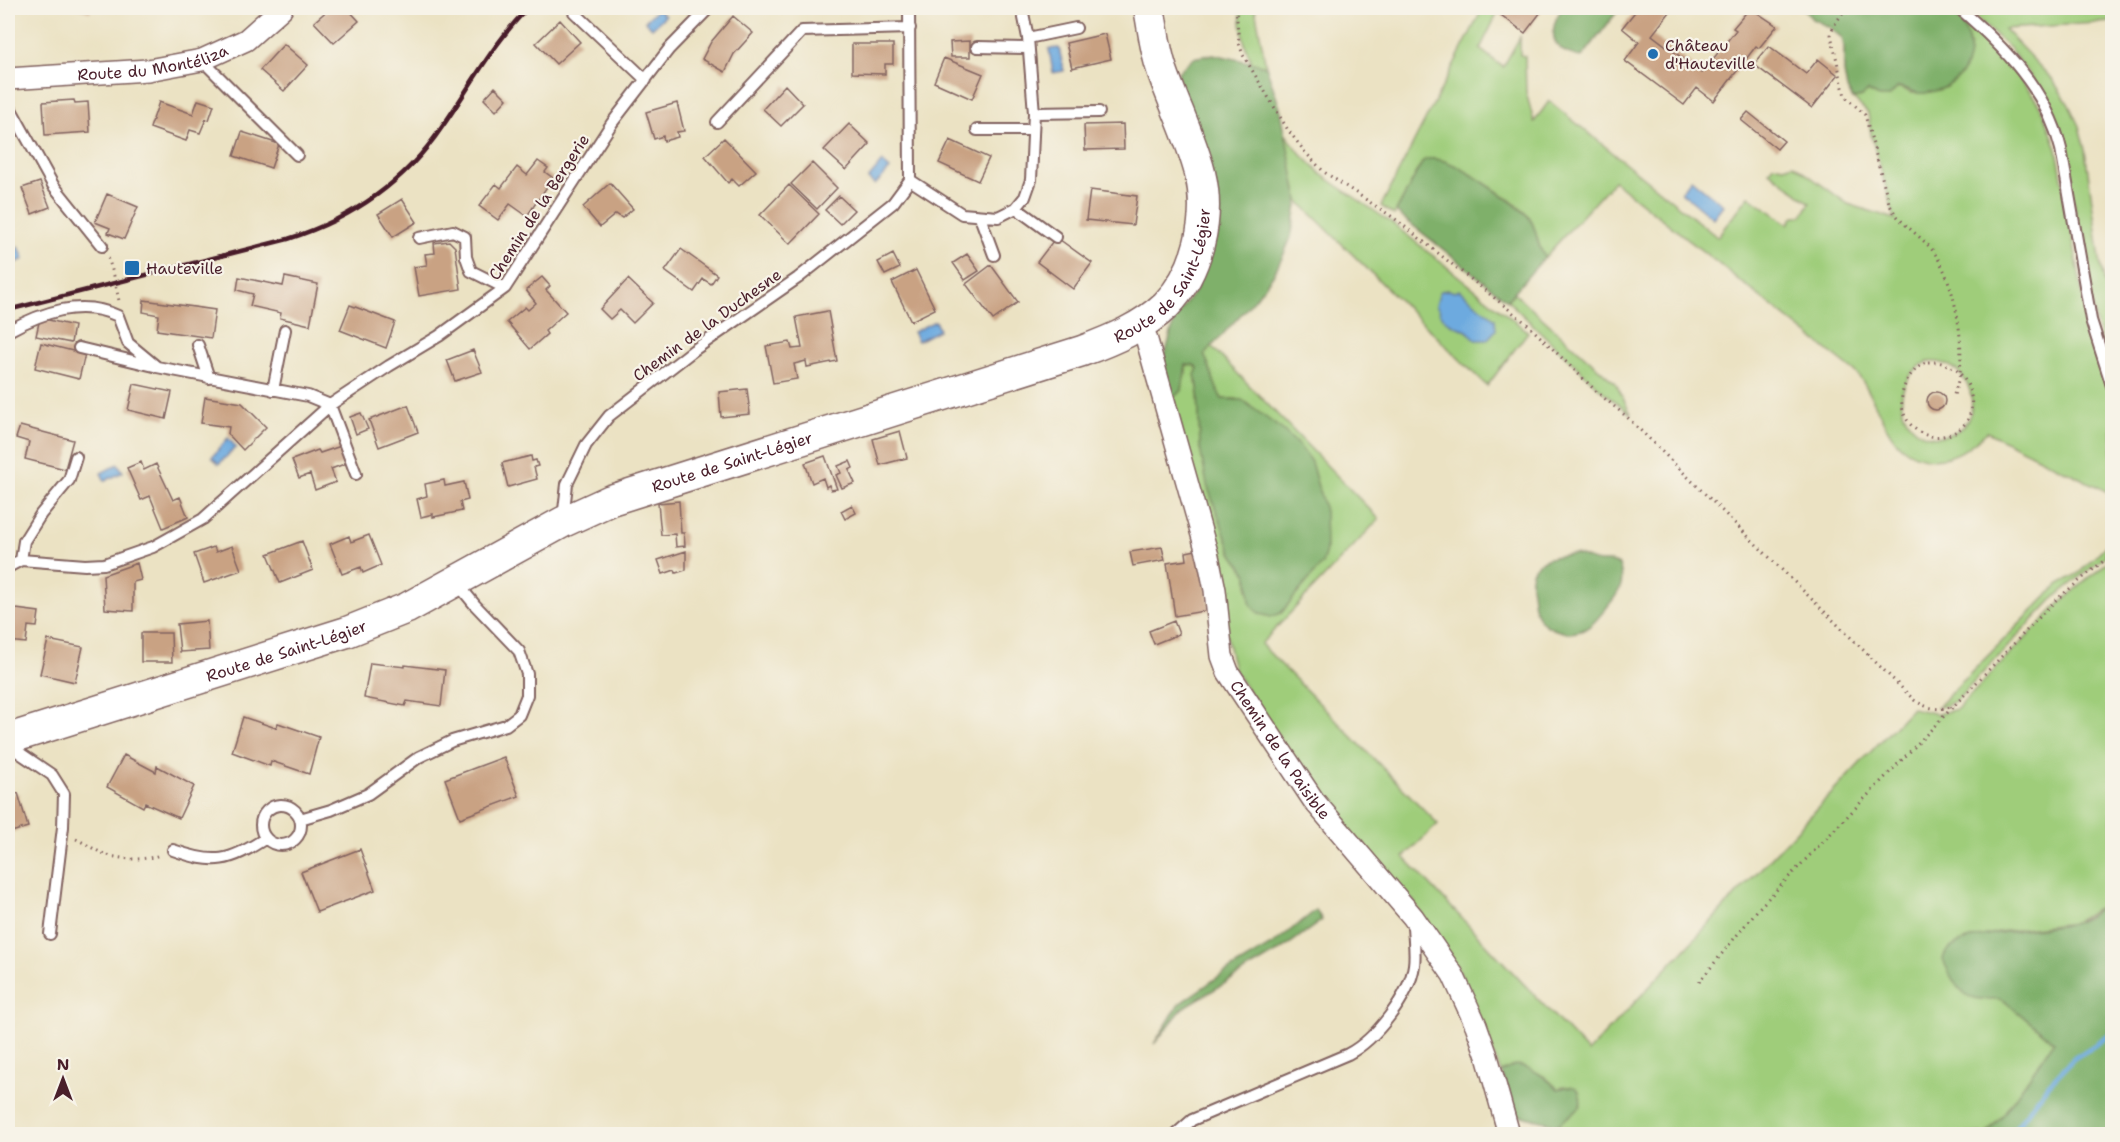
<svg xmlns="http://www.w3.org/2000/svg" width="2120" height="1142" font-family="'Shantell Sans',sans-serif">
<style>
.green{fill:#9fcd7a;stroke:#747652;stroke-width:1.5;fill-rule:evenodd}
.forest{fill:#7fb06a;stroke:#64684a;stroke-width:1.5}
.water{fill:#6daadf;stroke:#5c6485;stroke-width:1.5}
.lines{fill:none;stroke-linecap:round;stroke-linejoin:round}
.stream{stroke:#6daadf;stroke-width:5}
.building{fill:#c9a283}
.lane-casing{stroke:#826360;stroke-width:14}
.street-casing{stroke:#826360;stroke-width:24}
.secondary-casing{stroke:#826360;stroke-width:33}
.path{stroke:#826360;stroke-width:3;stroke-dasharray:1.5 4.5;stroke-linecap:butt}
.lane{stroke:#fff;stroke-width:10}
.street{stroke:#fff;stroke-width:21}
.secondary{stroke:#fff;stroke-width:30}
.rail{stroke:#4a1f2b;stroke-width:4.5}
.poi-dot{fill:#1f6fb2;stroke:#f7f3e8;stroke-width:2}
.labels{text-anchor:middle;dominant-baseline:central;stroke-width:4.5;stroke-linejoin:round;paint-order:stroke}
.poi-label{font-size:16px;fill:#4a1f2b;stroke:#f7f3e8;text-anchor:start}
.street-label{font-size:16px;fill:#4a1f2b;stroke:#f7f3e8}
</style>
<rect width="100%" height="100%" fill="#f7f3e8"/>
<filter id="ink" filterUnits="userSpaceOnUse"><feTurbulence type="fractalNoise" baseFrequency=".0167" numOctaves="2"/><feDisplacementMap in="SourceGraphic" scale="12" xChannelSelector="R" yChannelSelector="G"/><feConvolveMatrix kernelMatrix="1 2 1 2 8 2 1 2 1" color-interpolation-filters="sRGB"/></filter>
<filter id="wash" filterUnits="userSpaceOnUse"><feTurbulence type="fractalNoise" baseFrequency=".008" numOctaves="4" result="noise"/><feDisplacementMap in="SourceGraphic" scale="24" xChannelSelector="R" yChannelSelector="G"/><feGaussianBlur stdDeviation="1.35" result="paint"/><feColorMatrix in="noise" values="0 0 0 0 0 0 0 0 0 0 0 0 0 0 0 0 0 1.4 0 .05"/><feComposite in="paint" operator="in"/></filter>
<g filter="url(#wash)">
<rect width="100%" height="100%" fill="#ebe2c3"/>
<path class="green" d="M1240 8H1255L1266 66 1252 63C1243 44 1241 28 1240 8Z
M1483 8H1500L1480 49 1503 67 1520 37V55L1525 56 1526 92 1534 122 1549 101 1717 237 1749 196 1788 224 1794 216H1802L1810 203 1769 171 1773 165 1784 167 1793 164 1848 204 1895 219 1871 135 1868 113 1853 99 1861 97 1868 91 1879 97 1893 92 1898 87 1912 93H1924L1946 87 1970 46 1964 27 1958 16 1983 36 2001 55 2037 101 2045 115 2057 149 2087 320 2098 359 2112 399V494L1987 432C1968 448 1953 462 1926 458 1881 450 1882 400 1855 372L1614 181 1545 257C1536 245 1538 232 1530 219 1519 202 1456 163 1436 159 1431 158 1428 160 1423 161L1394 215 1381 206ZM1928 362C1975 358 1990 428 1943 436 1932 438 1921 435 1913 427 1892 407 1902 372 1928 362Z
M1966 8H2112V22L2004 29 2052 79 2068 103 2079 126 2085 150 2101 267 2112 315V374L2095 320 2061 131 2045 96 2010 49Z
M1284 132 1301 154 1322 175 1392 223 1528 332 1487 386 1298 201ZM1447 290 1454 292 1460 291 1465 296 1471 334C1448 316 1439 330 1439 292Z
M1514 293 1616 384 1631 414 1601 390 1507 300Z
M1212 347 1379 519 1261 644 1438 824 1404 857 1588 1052 1912 708 1937 714 1957 709 2059 604 2112 558V900L2074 923 1998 932 1964 941 1982 999 1996 998 2003 1000 2054 1042 2003 1115 1986 1134H1588L1558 1125 1579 1106 1565 1086 1558 1089 1545 1077 1520 1065 1501 1072 1459 970 1414 902 1328 809 1234 670 1174 397 1186 374V365H1193L1198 368 1196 383 1198 386 1200 448 1231 551 1248 576V590L1281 613 1322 564 1237 399H1222C1213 385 1212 369 1204 355Z
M2112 539V551L2055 597 1957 700 1945 706 1937 707 2059 584 2079 573Z"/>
<path class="forest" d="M1563 8H1620L1583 56 1580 57C1574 55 1566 54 1561 49 1548 39 1554 18 1563 8Z
M1803 8H1948C1983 38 1974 87 1925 93 1915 95 1908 88 1898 87L1889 97H1879L1868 91 1861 97 1853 99 1847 89 1844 72V46L1842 38 1829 27 1812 19Z
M1213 54 1266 66 1281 111 1298 201 1291 237 1283 256 1273 275 1255 299 1204 355C1212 369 1213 385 1222 399L1242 400 1284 431 1301 448 1311 462 1325 511 1326 550 1322 564 1281 613 1271 617 1260 614 1254 609 1250 602 1248 576 1231 551 1207 485 1200 448 1198 386 1195 375 1198 368 1194 365H1186L1182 390 1174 397 1162 367 1175 318 1197 288 1178 72 1193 58Z
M1427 159C1436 158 1446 161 1454 165 1468 171 1522 207 1530 219 1538 232 1536 245 1545 257L1507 300 1396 212 1423 161Z
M1575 554C1582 556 1588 559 1594 561 1604 564 1610 559 1619 565 1626 583 1619 593 1608 606 1601 614 1594 625 1585 629 1568 638 1541 629 1535 610 1533 605 1533 598 1532 592 1530 583 1529 573 1536 566 1544 556 1563 555 1575 554Z
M2112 900V1134H1986L2003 1115 2054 1042 2003 1000C1996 998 1991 999 1984 999 1958 999 1953 980 1943 960 1946 929 2047 930 2072 924 2086 921 2101 907 2112 900Z
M1316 910 1322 920 1281 950 1183 1008 1154 1044 1179 1004 1224 973 1273 944Z
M1515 1065C1532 1066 1546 1078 1558 1089 1568 1086 1578 1083 1580 1096 1581 1100 1581 1102 1580 1106 1575 1113 1564 1119 1558 1125L1518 1115 1501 1072Z"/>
<path class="water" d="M658 9 665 16 652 28 645 21Z
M1059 48 1064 71 1053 73 1049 49Z
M882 162 890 169 875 185 868 179Z
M1691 179 1723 205 1713 218 1681 192Z
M19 247 24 259 8 266V252Z
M1448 290 1454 292 1459 290 1495 319 1496 330 1487 340H1476C1472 337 1470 332 1465 330 1454 325 1442 323 1439 309L1436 306 1440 291Z
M935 321 939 330 918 341 913 332Z
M228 438 236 447 219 464 212 457Z
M118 464 123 472 105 481 101 473Z"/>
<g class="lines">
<path class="stream" d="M2011 1134 2049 1084 2073 1059 2112 1034"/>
</g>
<g id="blocks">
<path class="building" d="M77 8H91L90 12Z
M179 8H210L208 13 197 9 195 14Z
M330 8H347L359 21 334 43 314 22Z
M1500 8H1544L1525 33 1497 12Z
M1638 8H1673L1652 35 1702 73 1736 30 1733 28 1750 8 1777 26 1759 48 1756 46 1714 101 1697 88 1684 105 1625 61 1639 42 1622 28Z
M733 16 753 33 734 54 725 72 702 59 711 42Z
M560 20 580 42 556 64 536 43Z
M1105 34 1111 59 1072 68 1066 43Z
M970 41V57H951L950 42Z
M284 44 308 65 284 91 260 70Z
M852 44H893V64H885V74L852 73Z
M1769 46 1806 74 1818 59 1838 75 1812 108 1756 66V62Z
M944 58 983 74 972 99 934 82Z
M785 85 803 104 781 126 763 109Z
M495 87 507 99 496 111 484 99Z
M74 100 75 103 88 102 90 132 45 135 43 102Z
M198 100 214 105 209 120 206 119 200 133 190 130 186 141 150 128 159 102 193 114Z
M677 103 684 131 677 132 678 137 664 141 663 136 654 139 646 112Z
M1748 112 1784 141 1777 149 1741 120Z
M849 124 870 144 846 170 824 150Z
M1123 124 1124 149 1085 150 1084 125Z
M242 132 279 144 271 168 234 156Z
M724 138 756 171 739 186 732 179 728 183 705 156Z
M950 140 989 158 978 181 939 163Z
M538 161 548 168 545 172 553 178 527 216 510 204 498 220 479 206 496 184 501 188 517 167 527 175Z
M812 163 837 188 817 209 791 184Z
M40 182 50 207 32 214 22 188Z
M610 183 633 209 622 218 616 214 600 227 583 207Z
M789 185 819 214 790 244 760 215Z
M1090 190 1137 196 1133 225 1086 220Z
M107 194 138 207 124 239 108 233 110 228 95 222Z
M839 196 854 210 840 224 825 210Z
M402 199 417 222 393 237 378 214Z
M1056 237 1092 263 1073 289 1037 262Z
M449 241 455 247 461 289 419 296 414 267 427 265 425 254 435 253 434 243Z
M681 249 717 275 711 284 703 279 694 292 665 271Z
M893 254 900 268 885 275 878 262Z
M967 254 979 271 965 280 953 263Z
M136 264 137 269 127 271 126 266Z
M991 265 1018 302 993 320 966 284Z
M916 270 935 309 911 321 892 282Z
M239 277 283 286 285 277 318 284 310 325 280 318 281 313 250 306 253 294 237 290Z
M542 277 550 286 546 290 566 312 545 331 547 334 530 349 507 322 525 307 528 310 536 303 526 290Z
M628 279 653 303 633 323 620 310 610 319 600 309Z
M144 300 215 310 211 338 157 330 159 315 143 312Z
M350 305 395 322 386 348 340 330Z
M828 311 837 361 807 367 806 361 794 364 797 379 773 383 766 346 790 342 792 349 802 348 796 317Z
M40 318 74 326 71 343 36 336Z
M41 343 85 354 79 379 35 368Z
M473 350 482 372 455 381 447 360Z
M134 384 172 392 166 419 128 410Z
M747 389 750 414 721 417 719 392Z
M1927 401a9 9 0 1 1 18 0a9 9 0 1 1-18 0Z
M205 397 242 403 266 427 243 450 228 434 229 427 201 423Z
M408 405 418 432 379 447 369 420Z
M361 413 368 429 356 434 350 417Z
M20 426 73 440 65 469 25 459 29 442 16 438Z
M900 431 907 458 880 465 873 439Z
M341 446 347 463 331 469 336 482 315 490 310 474 299 478 292 460 318 450 320 453Z
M531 456 532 461 536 460 538 466 534 467 537 479 508 487 502 463Z
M825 456 837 489 831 490 829 485 826 487 823 478 812 483 805 463Z
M850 461 853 468 849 470 855 483 842 488 836 475 841 473 838 466Z
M141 462 144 470 156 464 173 500 180 497 188 517 163 528 150 496 141 500 127 468Z
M444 480 445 486 464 482 468 500 460 502 462 511 433 517V514L421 517 417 499 427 496 425 484Z
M679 501 681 533H684L685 546 676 547 675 534 661 535 658 503Z
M852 505 856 513 845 519 841 511Z
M369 535 381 565 363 573 361 567 342 574 330 544 349 536 351 542Z
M302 541 313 570 280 583 268 554Z
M232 546 241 570 204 583 194 554 214 547 216 552Z
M1162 547 1165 560 1133 566 1130 552Z
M1201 549 1210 610 1175 616 1167 563 1187 560 1186 552Z
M686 551V570L676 573 675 570 663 574 658 560Z
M137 563 141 580 133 582V611L105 609 103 575Z
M8 608 39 612 37 627 28 626 26 643 8 641Z
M207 621 209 650 180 652 177 624Z
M1174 621 1179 634 1154 644 1149 631Z
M141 633H171L172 662H141Z
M48 640 83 647 75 682 40 674Z
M370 663 405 667V665L445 670 441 706 407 701 405 706 364 698Z
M243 717 276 728 278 723 319 737 309 774 271 761 270 766 232 752Z
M124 755 156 772 157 766 194 786 179 818 145 803 143 807 107 787Z
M504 757 519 796 460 818 445 779Z
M18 793 28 827 8 833V796Z
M360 849 375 890 317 912 301 872Z"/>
</g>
</g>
<g filter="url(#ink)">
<use href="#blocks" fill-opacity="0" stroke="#826360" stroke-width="1.5"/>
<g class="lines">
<g class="lane-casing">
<path id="lane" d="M1959 8C2003 46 2047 90 2061 149L2091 320 2112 386
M574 12 646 80
M1028 38 1076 28
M977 47 1028 48
M202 60 297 155
M8 104 53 185 102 246
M1034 113 1099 112
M717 122 802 31 910 28
M977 130H1032
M910 180 962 214 998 217 1016 208 1025 197 1031 180 1034 113 1028 38 1022 8
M1016 208 1056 237
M980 217 994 255
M419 238 453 231 465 237 466 257 471 271 505 288
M8 331C41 313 81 298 118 316L128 343 157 367 308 396 330 405
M198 345 209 378
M79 348 154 366
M273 390 285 330
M330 405 356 474
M563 519 567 484 586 445 609 416 694 350 798 278 893 203 910 180 909 8
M21 560 24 541 41 514 69 480 76 457
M8 567 21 560 85 565 104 564 153 547 203 519 330 405 389 366 439 336 505 288 612 123 669 49 709 8
M8 745 52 775 64 794 63 827 50 934
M261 825a20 20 0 1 1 40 0a20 20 0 1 1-40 0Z
M300 819 331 810 368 794 419 757 452 741 506 725 519 715 527 695V674L519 651 475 605 457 583
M173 850C215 865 229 862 266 838
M1176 1134 1192 1120 1348 1054C1375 1040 1410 996 1414 965 1416 952 1413 937 1413 923"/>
</g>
<g class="street-casing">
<g id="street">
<path id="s1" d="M8 79 148 70 202 60 246 40 282 8"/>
<path id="s2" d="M1142 323 1208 556 1215 590 1222 656 1228 672 1314 801 1413 917 1453 975 1476 1025 1487 1056 1509 1134"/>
</g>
</g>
<g class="secondary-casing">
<g id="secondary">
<path id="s3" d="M8 739 347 632 407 608 563 522 611 500 1082 351C1112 340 1143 327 1166 305 1198 272 1211 218 1200 173 1191 138 1174 105 1162 70 1155 50 1153 28 1149 8"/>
</g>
</g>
<path class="path" d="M1236 8 1239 43 1243 55 1288 130 1305 152 1324 172 1394 218 1526 323 1597 392 1627 417 1914 700C1928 709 1939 711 1954 706
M1846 8 1833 27 1831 35 1845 96 1865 115 1889 203C1899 225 1919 233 1933 251 1954 279 1964 337 1960 372 1959 379 1956 387 1954 395
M108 258 114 276 119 301
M1928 362C1975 358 1990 428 1943 436 1932 438 1921 435 1913 427 1892 407 1902 372 1928 362Z
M76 839C85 843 93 849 102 853 119 860 143 861 160 855
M1699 982 1759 908 1812 853 2056 600 2112 554"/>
<use href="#lane" class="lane"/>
<use href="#street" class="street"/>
<use href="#secondary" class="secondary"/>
<path class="rail" d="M8 310 288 239C351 219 405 182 442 127 470 87 493 43 528 8"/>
</g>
</g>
<g class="poi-dot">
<circle cx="1653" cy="54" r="6"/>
<rect x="124" y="260" width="16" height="16" rx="3"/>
</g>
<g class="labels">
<g class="poi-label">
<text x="1665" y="45">Château<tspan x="1665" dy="18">d'Hauteville</tspan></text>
<text x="146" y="268">Hauteville</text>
</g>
<g class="street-label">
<text stroke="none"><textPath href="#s1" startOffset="146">Route du Montéliza</textPath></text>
<text transform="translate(539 207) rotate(-57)">Chemin de la Bergerie</text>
<text stroke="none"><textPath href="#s3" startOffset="1264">Route de Saint-Légier</textPath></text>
<text transform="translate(707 325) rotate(-36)">Chemin de la Duchesne</text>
<text stroke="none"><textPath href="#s3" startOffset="778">Route de Saint-Légier</textPath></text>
<text stroke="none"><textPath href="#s3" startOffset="292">Route de Saint-Légier</textPath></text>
<text stroke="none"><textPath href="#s2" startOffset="454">Chemin de la Paisible</textPath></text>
</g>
</g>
<rect width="2120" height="1142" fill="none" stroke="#f7f3e8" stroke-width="30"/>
<g transform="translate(63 1079)" stroke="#f7f3e8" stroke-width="4.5" paint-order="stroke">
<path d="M0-4.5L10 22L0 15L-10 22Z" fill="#4a1f2b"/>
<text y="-9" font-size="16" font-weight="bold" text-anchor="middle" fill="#4a1f2b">N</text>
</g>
</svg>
